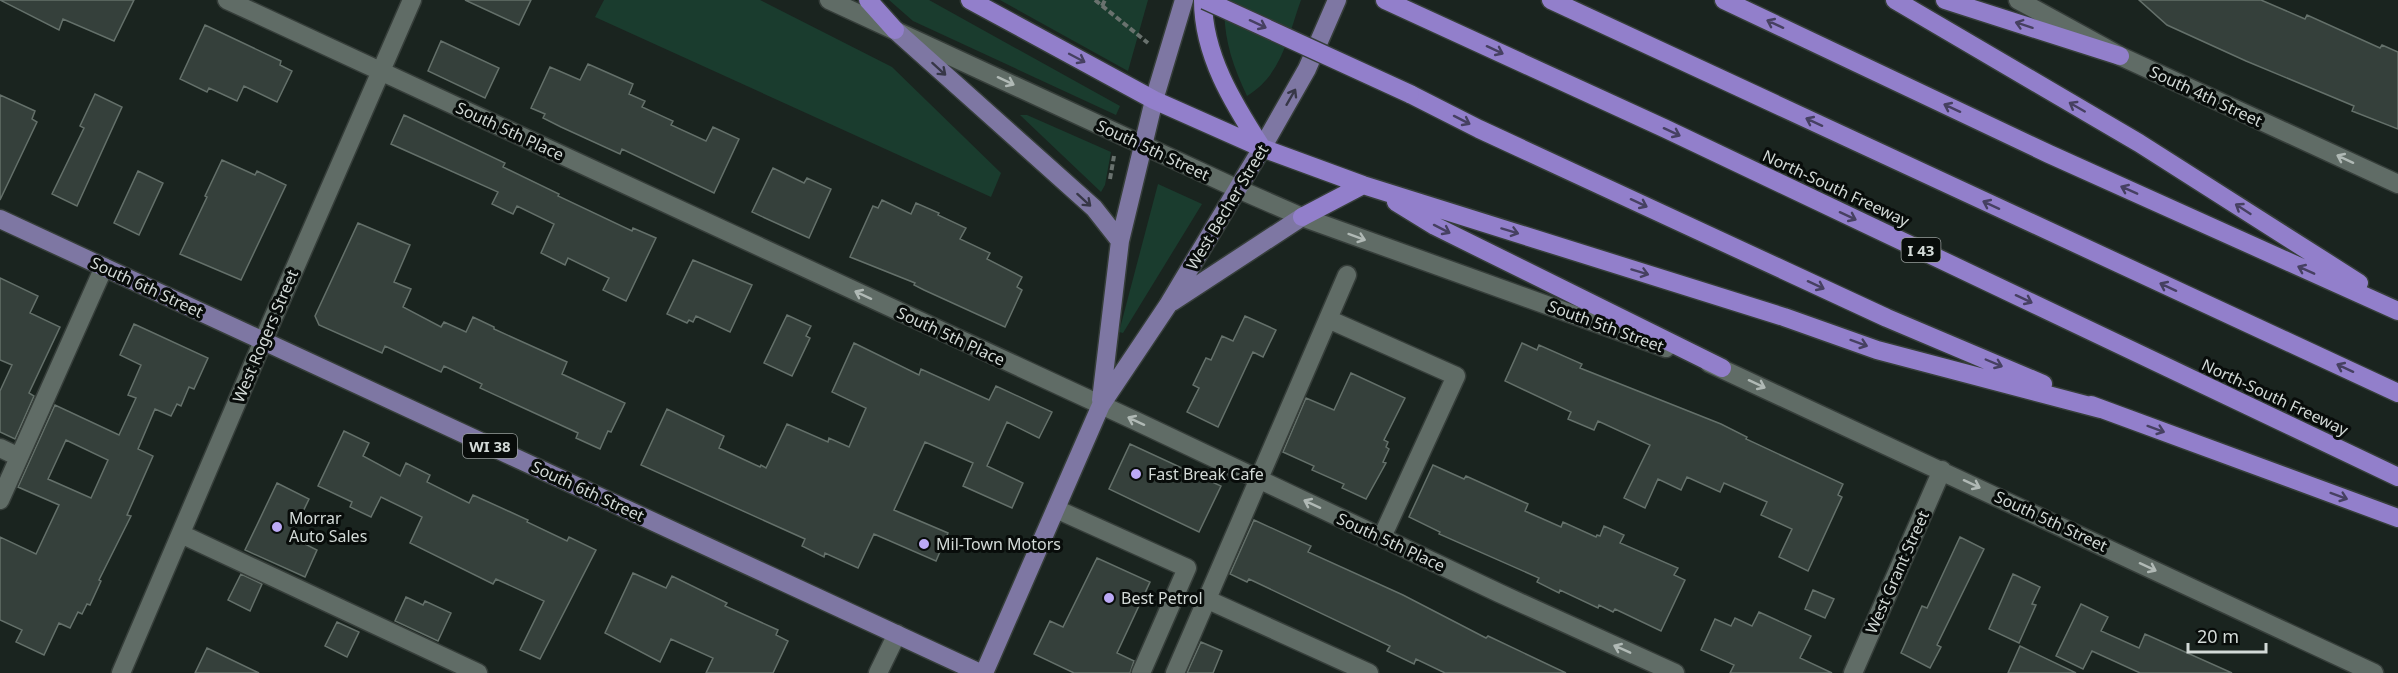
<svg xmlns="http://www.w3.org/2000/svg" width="2398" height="673" font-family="'Noto Sans',sans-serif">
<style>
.green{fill:#1a3c2e}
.building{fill:#35403b;stroke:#64706a;stroke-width:1.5;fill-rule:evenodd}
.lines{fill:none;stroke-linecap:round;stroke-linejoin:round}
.minor-casing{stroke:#363e3a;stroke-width:21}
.major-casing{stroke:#363e3a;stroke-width:21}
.highway-casing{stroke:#363e3a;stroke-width:21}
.path{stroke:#69726e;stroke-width:4;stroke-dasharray:6 3;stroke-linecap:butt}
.minor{stroke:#606c66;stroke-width:18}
.major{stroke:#7e77a3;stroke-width:18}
.highway{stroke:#927fcb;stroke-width:18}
.highway-bridge-casing{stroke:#363e3a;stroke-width:21;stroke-linecap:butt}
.highway-bridge{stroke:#927fcb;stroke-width:18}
.oneway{stroke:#464061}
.oneway2{stroke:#373747}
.oneway3{stroke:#b0b9b5}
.poi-dot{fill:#bcaaf6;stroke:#080c0a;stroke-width:2}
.labels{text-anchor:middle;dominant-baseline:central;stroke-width:6;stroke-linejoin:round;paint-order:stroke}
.shield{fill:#080c0a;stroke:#969c9a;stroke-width:1.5}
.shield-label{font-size:15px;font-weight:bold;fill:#d3dad7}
.street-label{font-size:16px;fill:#d3dad7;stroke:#080c0a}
.poi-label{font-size:16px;fill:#d3dad7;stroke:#080c0a;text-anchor:start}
</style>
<rect width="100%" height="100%" fill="#1a241f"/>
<path class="green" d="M604 0H760L892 67 1001 173 991 197 595 17Z
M889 0H929L1120 106 1116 115 913 21Z
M1000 0H1148L1128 71Z
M1225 0H1301C1288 36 1282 75 1247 96 1232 64 1222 35 1225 0Z
M1020 115H1027L1111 152 1105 185 1101 192Z
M1158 184 1202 204 1123 333 1119 332Z"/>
<path class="building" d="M0 0H134L114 41 63 19 59 30Z
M465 0H531L519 25Z
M2139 0H2261L2305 19 2307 15 2380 48 2382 45 2398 52V129L2352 111 2354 106 2246 61 2167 25Z
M205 25 281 61 280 65 292 71 277 102 244 86 237 101 209 88 207 92 180 79Z
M441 41 499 68 485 98 428 71Z
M588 64 633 84 629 94 645 101 642 107 673 121 671 125 706 141 713 127 739 139 714 193 622 149 620 154 561 127 543 118 545 114 531 108 550 67 580 80Z
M95 94 122 107 77 206 52 194 84 128 80 126Z
M0 95 35 111 32 119 37 122 0 200Z
M404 115 505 163 503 167 559 194 558 196 632 231 633 228 656 238 626 301 603 290 609 278 568 258 565 265 541 253 554 224 517 206 513 214 492 204 498 192 391 144Z
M222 160 255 175 257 171 286 185 241 280 180 254 207 197 205 196Z
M773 168 804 183 807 178 831 189 809 238 752 212Z
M138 171 163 183 139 235 114 223Z
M882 200 911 214 916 203 939 213 938 215 966 228 960 239 990 253 987 259 1022 277 1017 287 1022 290 1005 327 924 290 914 285 915 283 850 257 873 206 878 208Z
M358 223 410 245 394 282 411 289 403 307 441 327 444 322 466 332 473 317 494 327V329L567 362 562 374 625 403 611 432 608 431 600 449 576 438 578 433 480 388 482 384 444 366 441 372 385 346 382 353 319 325 315 316Z
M693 260 752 285 730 332 696 316 693 322 689 320 687 323 667 314Z
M0 278 38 296 30 313 60 327 29 393 34 396 15 439 0 432V391L12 365 0 360Z
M787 315 811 326 806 336 810 338 792 376 764 363Z
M1245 316 1276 330 1263 357 1253 352 1218 427 1187 412 1199 388 1193 385 1206 358 1211 360 1222 336 1233 341Z
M134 324 208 358 194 389 189 387 181 406 177 404 171 416 155 409 138 449 153 456 127 515 131 516 99 580 101 581 90 605 87 604 82 614 78 612 70 628 59 623 44 655 16 642 22 630 0 620V537L36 554 59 505 18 487 55 405 119 435 136 398 128 395 141 365 120 355ZM66 440 108 460 91 498 48 479Z
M854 343 919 375 921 369 989 400 996 386 1052 412 1039 438 1007 422 987 466 1023 483 1012 508 963 486 973 463 925 442 894 510 948 533 936 561 874 534 858 568 825 553 824 557 802 546 805 539 641 465 667 409 724 436 719 448 760 467 761 465 766 468 787 424 828 442 829 438 849 447 866 408 832 392Z
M1522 343 1537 350 1539 345 1582 364 1580 368 1721 424 1747 437 1746 439 1843 484 1838 495 1842 497 1808 571 1779 557 1792 529 1761 515 1767 502 1724 483 1720 492 1687 477 1681 490 1658 479 1645 508 1624 498 1650 445 1598 421 1594 430 1568 419 1571 412 1505 381Z
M1351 373 1405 398 1384 440 1388 442 1386 447 1389 449 1383 462 1386 463 1366 499 1342 488 1344 484 1312 470 1314 466 1283 452 1306 398 1334 410Z
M344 431 369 443 363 456 400 476 406 463 430 475 427 482 469 503 473 495 528 520 527 522 567 541 569 537 596 550 540 659 520 650 544 601 496 579 493 584 410 543 422 517 381 497 371 517 350 507 352 502 318 486Z
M1130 444 1221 486 1199 532 1109 489Z
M1433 465 1464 479 1466 476 1528 504 1525 511 1561 527 1563 522 1596 537 1597 535 1600 536 1604 526 1624 535 1620 543 1678 568 1674 575 1685 580 1661 631 1615 609 1613 612 1599 605 1598 608 1560 590 1559 593 1537 582 1539 578 1439 534 1440 532 1409 517Z
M277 483 309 499 291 537 317 550 305 577 245 550Z
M1254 520 1311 546 1308 552 1403 595 1486 638 1488 636 1566 673H1445L1416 659 1414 664 1387 651 1390 646 1249 579 1247 582 1230 574Z
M1960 537 1984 549 1937 645 1941 647 1930 668 1901 653 1922 606 1927 608Z
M1097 558 1150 582 1117 653 1134 661 1130 673H1074L1034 654 1050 621 1063 627Z
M633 573 666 588 672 576 727 603 725 606 778 630 776 635 788 641 773 673H706L713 658 671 639 660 662 605 633Z
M241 574 262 584 250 611 228 600Z
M2013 574 2040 587 2032 604 2036 605 2019 643 1989 629Z
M1813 590 1834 599 1825 618 1805 609Z
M406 597 423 605 425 601 451 613 438 641 395 621Z
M2081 604 2108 617 2101 631 2139 648 2145 634 2232 673H2140L2092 651 2083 669 2056 656Z
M1759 612 1811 636 1800 658 1832 673H1730L1734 665 1701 650 1715 619 1731 626 1735 618 1752 626Z
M337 622 359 632 347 657 325 646Z
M1201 642 1222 651 1213 673H1187Z
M2020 646 2076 673H2008Z
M207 648 259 673H195Z"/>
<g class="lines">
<g class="minor-casing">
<path id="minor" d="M227 0 1138 422 1499 593 1675 673
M829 0 1238 189 1302 217 1666 348
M2018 0 2120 56 2398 184
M1328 319 1456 376 1382 537
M1709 363 2374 673
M0 448 19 457
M0 500 104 267
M1056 509 1187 568 1141 673
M181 534 478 673
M1206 599 1369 673
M121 673 263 341 412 0
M878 673 897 634
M1175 673 1347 275
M1853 673 1942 470"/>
</g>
<g class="major-casing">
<path id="major" d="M895 30 1094 208 1120 241
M0 219 980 673
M1172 302 1302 217
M1101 400 1120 241 1154 100 1184 0
M984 673 1101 405 1168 305 1262 148 1307 69 1337 0"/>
</g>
<g class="highway-casing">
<path id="highway" d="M868 0 895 30
M970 0 1154 100 1262 148 1363 185 1784 317 1877 350 2101 409
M1203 0C1203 55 1233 103 1262 148
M1385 0 1666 129 2398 477
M1551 0 2398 393
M1724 0 2049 154 2398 311
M1895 0 2139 143 2359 283
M1945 0 2120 56
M1410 94 1479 129 1887 318 2043 384
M1396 202 1435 226 1722 368
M1302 217 1363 185
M2091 405 2398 518"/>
</g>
<path class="path" d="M1095 0 1148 43
M1102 6 1105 0
M1110 179 1114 156"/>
<use href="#minor" class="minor"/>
<use href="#major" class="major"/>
<use href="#highway" class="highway"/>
<g class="highway-bridge-casing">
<path id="highway-bridge" d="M1205 0 1410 94"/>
</g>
<use href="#highway-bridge" class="highway-bridge"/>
</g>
<defs><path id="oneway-shaft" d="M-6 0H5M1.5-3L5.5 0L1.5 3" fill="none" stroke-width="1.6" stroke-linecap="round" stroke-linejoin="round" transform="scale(1.5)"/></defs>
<g class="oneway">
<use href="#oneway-shaft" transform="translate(1258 24) rotate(25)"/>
<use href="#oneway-shaft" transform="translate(1775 24) rotate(-155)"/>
<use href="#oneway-shaft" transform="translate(2024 25) rotate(-162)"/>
<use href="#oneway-shaft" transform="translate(1495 50) rotate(25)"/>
<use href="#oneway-shaft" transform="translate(1077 58) rotate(28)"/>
<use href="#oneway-shaft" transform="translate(2077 107) rotate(-150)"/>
<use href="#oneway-shaft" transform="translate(1952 108) rotate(-155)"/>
<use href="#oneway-shaft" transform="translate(1462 120) rotate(27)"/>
<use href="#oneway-shaft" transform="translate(1814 122) rotate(-155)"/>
<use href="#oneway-shaft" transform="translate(1672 132) rotate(25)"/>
<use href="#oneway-shaft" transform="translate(2129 190) rotate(-156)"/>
<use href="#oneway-shaft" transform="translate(1639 203) rotate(25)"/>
<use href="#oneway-shaft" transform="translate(1991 205) rotate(-155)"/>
<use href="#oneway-shaft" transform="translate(2243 209) rotate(-147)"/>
<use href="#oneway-shaft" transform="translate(1848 216) rotate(25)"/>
<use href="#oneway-shaft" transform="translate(1442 229) rotate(27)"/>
<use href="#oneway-shaft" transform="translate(1510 231) rotate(17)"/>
<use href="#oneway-shaft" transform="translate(2306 270) rotate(-156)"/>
<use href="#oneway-shaft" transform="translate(1640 272) rotate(17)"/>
<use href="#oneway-shaft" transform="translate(1816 285) rotate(25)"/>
<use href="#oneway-shaft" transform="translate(2168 287) rotate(-155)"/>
<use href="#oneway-shaft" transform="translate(2024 299) rotate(25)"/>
<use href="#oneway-shaft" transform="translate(1859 343) rotate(20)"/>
<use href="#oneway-shaft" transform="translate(1994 363) rotate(23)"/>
<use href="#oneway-shaft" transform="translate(2345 368) rotate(-155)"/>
<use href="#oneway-shaft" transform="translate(2156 429) rotate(20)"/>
<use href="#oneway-shaft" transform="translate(2339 496) rotate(20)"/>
</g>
<g class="oneway2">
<use href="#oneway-shaft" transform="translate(939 69) rotate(42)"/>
<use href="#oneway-shaft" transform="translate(1291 97) rotate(-60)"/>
<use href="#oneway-shaft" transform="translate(1084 200) rotate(42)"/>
</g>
<g class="oneway3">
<use href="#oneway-shaft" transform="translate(1006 81) rotate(25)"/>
<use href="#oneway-shaft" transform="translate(2345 159) rotate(-155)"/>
<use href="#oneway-shaft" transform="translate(1357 237) rotate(20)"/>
<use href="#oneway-shaft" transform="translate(863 295) rotate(-155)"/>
<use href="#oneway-shaft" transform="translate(1757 384) rotate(25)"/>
<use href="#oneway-shaft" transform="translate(1136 421) rotate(-155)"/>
<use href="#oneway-shaft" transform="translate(1972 484) rotate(25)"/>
<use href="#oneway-shaft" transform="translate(1312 504) rotate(-155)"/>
<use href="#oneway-shaft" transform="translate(2148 567) rotate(25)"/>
<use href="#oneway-shaft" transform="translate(1622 649) rotate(-156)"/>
</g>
<g class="poi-dot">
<circle cx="1136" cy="474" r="6"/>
<circle cx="277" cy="527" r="6"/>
<circle cx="924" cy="544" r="6"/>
<circle cx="1109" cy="598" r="6"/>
</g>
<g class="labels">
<g class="shield">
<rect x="1901.5" y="238" width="39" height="24" rx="4.5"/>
<rect x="463" y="434" width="54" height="24" rx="4.5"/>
</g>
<g class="shield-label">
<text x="1921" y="250">I 43</text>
<text x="490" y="446">WI 38</text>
</g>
<g class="street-label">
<text transform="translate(2206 96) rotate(25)">South 4th Street</text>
<text transform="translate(510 131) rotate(25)">South 5th Place</text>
<text transform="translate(1153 150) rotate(25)">South 5th Street</text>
<text transform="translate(1836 188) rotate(25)">North-South Freeway</text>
<text transform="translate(1227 207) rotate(-59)">West Becher Street</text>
<text transform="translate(147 287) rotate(25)">South 6th Street</text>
<text transform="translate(1606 326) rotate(20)">South 5th Street</text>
<text transform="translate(265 336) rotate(-67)">West Rogers Street</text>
<text transform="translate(951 336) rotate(25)">South 5th Place</text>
<text transform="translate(2275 397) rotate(25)">North-South Freeway</text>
<text transform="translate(588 491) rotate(25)">South 6th Street</text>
<text transform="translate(2051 521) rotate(25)">South 5th Street</text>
<text transform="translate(1391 542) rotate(25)">South 5th Place</text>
<text transform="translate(1897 572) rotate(-66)">West Grant Street</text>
</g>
<g class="poi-label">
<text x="1148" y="474">Fast Break Cafe</text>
<text x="289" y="518">Morrar<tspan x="289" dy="18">Auto Sales</tspan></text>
<text x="936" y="544">Mil-Town Motors</text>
<text x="1121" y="598">Best Petrol</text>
</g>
</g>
<path d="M2188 643v9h78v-9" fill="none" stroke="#d3dad7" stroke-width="3"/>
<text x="2197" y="643" font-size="18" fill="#d3dad7" stroke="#080c0a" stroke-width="4.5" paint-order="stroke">20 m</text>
</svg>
